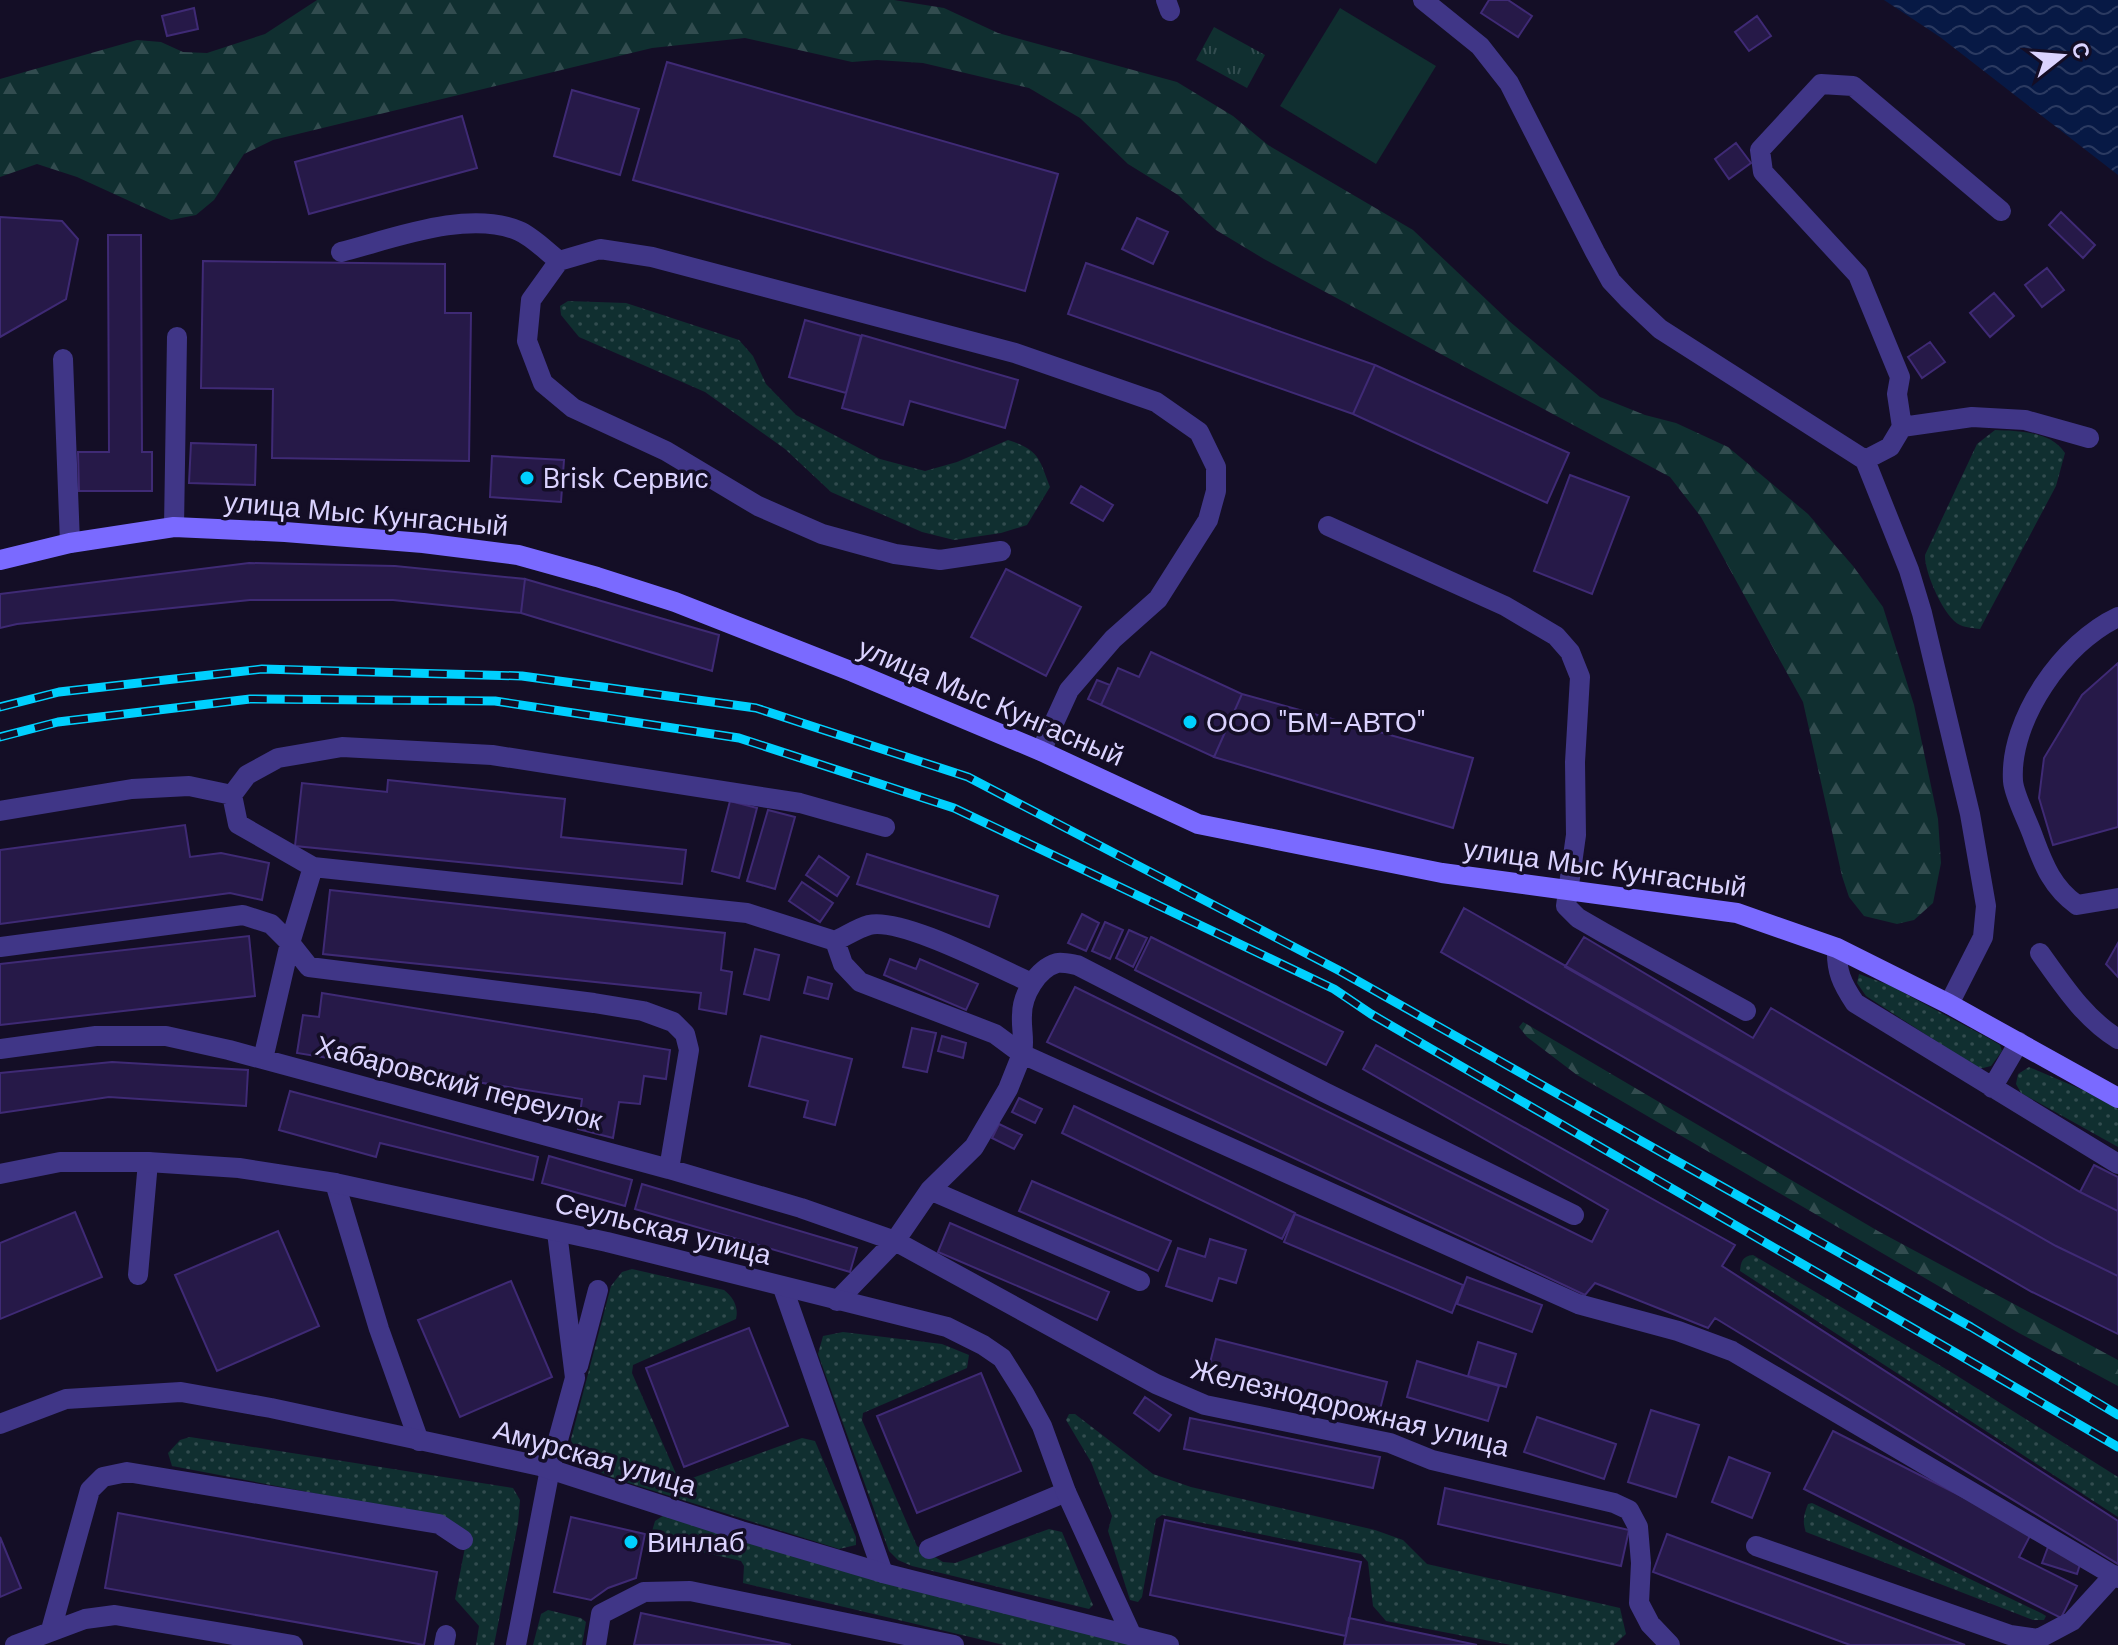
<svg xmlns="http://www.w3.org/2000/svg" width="2118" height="1645" font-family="'DM Sans',sans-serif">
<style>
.grass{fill:url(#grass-dots)}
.forest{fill:url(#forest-firs)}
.park{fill:url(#park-tufts)}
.pitch{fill:#102f30}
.water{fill:url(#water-waves)}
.building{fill:#261948;stroke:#3f2a75;stroke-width:2}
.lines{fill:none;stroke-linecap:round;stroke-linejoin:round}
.lane{stroke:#403687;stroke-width:20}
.street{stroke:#403687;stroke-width:20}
.secondary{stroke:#7a6aff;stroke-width:20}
.rail-casing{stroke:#00d0fe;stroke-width:9}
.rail{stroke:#140e26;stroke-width:6;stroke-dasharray:18;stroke-linecap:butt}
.poi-dot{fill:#00d0fe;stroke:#140e26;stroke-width:3}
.labels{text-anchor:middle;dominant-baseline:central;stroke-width:7;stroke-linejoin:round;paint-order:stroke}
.poi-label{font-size:28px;fill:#dbd3ff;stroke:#140e26;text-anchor:start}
.street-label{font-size:28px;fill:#dbd3ff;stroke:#140e26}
</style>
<defs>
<pattern id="grass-dots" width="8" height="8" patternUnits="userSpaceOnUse" patternTransform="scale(2)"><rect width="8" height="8" fill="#102f30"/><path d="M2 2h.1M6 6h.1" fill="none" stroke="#324c4f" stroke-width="1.8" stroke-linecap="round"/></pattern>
<pattern id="forest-firs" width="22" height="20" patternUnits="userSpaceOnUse" patternTransform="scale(2)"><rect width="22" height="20" fill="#102f30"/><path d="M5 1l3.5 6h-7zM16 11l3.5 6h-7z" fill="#324c4f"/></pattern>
<pattern id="park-tufts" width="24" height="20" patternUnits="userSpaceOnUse" patternTransform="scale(2)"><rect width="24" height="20" fill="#102f30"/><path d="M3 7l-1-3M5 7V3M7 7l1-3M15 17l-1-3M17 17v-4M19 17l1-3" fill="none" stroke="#324c4f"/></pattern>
<pattern id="water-waves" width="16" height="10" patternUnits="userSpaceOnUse" patternTransform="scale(2)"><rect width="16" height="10" fill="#071945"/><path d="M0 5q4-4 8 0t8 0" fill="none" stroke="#2b3a61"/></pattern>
</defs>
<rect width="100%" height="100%" fill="#140e26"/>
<path class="grass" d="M568 301 626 303 739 340 753 356 766 384 796 415 880 459 925 471 957 462 1008 440C1039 450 1039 458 1050 487L1027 525 1001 533 954 540 922 532 831 492 785 449 705 392 579 337 561 315 560 306Z
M1995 430C2018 431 2051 431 2065 453L2056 486 1980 629C1975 628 1966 628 1960 625 1944 618 1924 571 1925 555L1977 444Z
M1859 974 1889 985 1990 1039 2000 1045 2002 1051 1991 1066 1979 1069 1866 996 1857 983Z
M2029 1067 2083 1090 2118 1109V1147L2021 1093 2016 1084 2018 1074Z
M1753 1255 1951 1372 2118 1477V1517L1740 1271C1741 1262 1742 1256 1753 1255Z
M632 1269 724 1290C733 1297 739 1307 736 1319L633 1365 632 1373 677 1476 683 1480 695 1477 802 1438 815 1441 856 1537V1545L839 1549 616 1479 581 1464 573 1451 571 1439 611 1286 622 1272Z
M843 1332 942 1344 969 1355 967 1368 863 1413 862 1420 917 1546 943 1562 955 1563 1049 1529 1062 1532 1093 1605 1089 1609 912 1566 898 1560 889 1551 818 1354 823 1336Z
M1069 1414H1075L1153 1474 1191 1487 1375 1530 1403 1540 1427 1564 1620 1608 1626 1634 1614 1645H1511L1386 1621 1373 1606 1368 1562 1361 1554 1162 1515 1156 1519 1142 1597 1138 1602 1130 1600 1108 1531 1112 1516 1091 1462 1066 1420Z
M190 1437 513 1488 520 1500 518 1523 494 1645H476L479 1626 455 1599 467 1537 438 1517 172 1466 168 1453 180 1440Z
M1812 1503 2041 1613 2046 1616 2044 1620H2033L1806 1532C1802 1522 1804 1514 1808 1504Z
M664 1515 1150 1645H1004L743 1583 744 1566 741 1561 654 1541 651 1535 655 1521Z
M548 1610 581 1618 586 1622 582 1645H533L541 1614Z"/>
<path class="forest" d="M317 0H894L944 8 998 33 1177 82 1233 116 1268 145 1413 230 1509 321 1600 397 1645 415 1676 423 1728 447 1808 514 1853 566 1883 607 1914 705 1938 819 1941 863 1933 903 1914 920 1897 924 1864 916 1849 897 1842 876 1803 702 1701 517 1670 477 1264 259 1216 230 1178 195 1128 164 1080 118 1029 88 923 63 877 60 852 62 745 38 652 48 273 140 244 154 214 200 196 215 171 220 77 177 37 164 0 177V79L137 40 161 42 183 52 207 53 265 34Z
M1523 1022 1878 1231 2118 1360V1386L2019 1333 1577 1075 1527 1037 1519 1027Z"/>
<path class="park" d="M1214 27 1265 55 1247 88 1196 60Z"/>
<path class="pitch" d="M1340 8 1436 66 1376 164 1280 106Z"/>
<path class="water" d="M1884 0H2118V175L1940 37Z"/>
<path class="building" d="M1489 0H1508L1532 16 1518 37 1481 13Z
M194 8 198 29 167 36 162 16Z
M1757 16 1771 36 1749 51 1735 32Z
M667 62 1058 174 1025 291 633 180Z
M572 90 639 109 620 175 554 156Z
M462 116 477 168 309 214 295 162Z
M1736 143 1751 163 1729 179 1715 159Z
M2061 212 2095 245 2083 258 2049 225Z
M0 217 62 221 78 239 66 299 0 337Z
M1137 218 1168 232 1153 264 1122 249Z
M108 235H141L142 452H152V491H79L78 452H109Z
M203 261 445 264V313H471L469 461 272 458 273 389 201 388Z
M1086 263 1375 365 1353 414 1265 383 1068 314Z
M2047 268 2064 290 2042 307 2025 285Z
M1994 293 2014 316 1990 337 1970 313Z
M805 320 861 336 846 393 789 377Z
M862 335 1018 380 1005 428 910 401 903 425 842 408Z
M1930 342 1945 362 1922 378 1908 357Z
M1375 365 1569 453 1547 503 1353 414Z
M191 443 256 445 255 485 189 483Z
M492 456 564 460 561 502 490 497Z
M1570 475 1629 497 1592 594 1534 571Z
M1081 486 1113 505 1103 521 1071 503Z
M249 563 395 566 525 579 521 613 393 600H250L17 624 0 628V594Z
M1006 569 1081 607 1046 676 971 637Z
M525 579 719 635 712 671 521 613Z
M1151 652 1242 694 1214 757 1101 705 1118 668 1139 677Z
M2118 663V827L2053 845 2039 798 2044 758 2082 695Z
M1097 680 1110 685 1101 705 1088 699Z
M1242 694 1473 758 1453 828 1214 757Z
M388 780 565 799 561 837 686 850 682 884 295 846 302 783 387 792Z
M730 801 757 808 739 878 712 871Z
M768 810 795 817 775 889 747 881Z
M185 825 190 857 221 853 269 863 262 900 230 893 0 924V850Z
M867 854 998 896 989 927 857 884Z
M819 856 849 877 837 896 806 875Z
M802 882 833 903 820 922 789 901Z
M330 890 725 933 721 970 732 972 726 1014 699 1009 701 993 323 954Z
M1464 908 2056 1246 2118 1276V1334L2032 1292 1441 952Z
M1082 914 1099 923 1086 951 1068 943Z
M1105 922 1123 930 1110 959 1092 951Z
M1129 930 1147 938 1133 967 1116 958Z
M249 936 255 996 0 1025V964Z
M1151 937 1343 1032 1326 1065 1135 970Z
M1584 937 1753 1038 1771 1008 2080 1192 2118 1211V1276L2056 1246 1565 967Z
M2118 943V977L2106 964Z
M755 949 779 955 769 1000 744 994Z
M890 959 916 969 920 959 978 984 966 1010 884 975Z
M808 977 832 984 828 999 804 993Z
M1075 987 1592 1242 1608 1210 1363 1069 1376 1045 1735 1245 1722 1266 2118 1521V1564L1715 1318 1708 1328 1595 1283 1585 1295 1047 1042Z
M322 993 670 1050 666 1079 644 1076 640 1104 619 1102 613 1138 578 1129 582 1099 297 1053 303 1015 319 1017Z
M912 1028 936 1033 927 1072 903 1067Z
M761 1036 852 1059 835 1125 804 1117 808 1101 749 1086Z
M942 1036 966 1043 963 1058 938 1051Z
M112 1062 248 1070 246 1106 109 1097 0 1113V1073Z
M290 1091 538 1157 533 1180 380 1143 376 1157 279 1130Z
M1019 1098 1042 1109 1035 1123 1012 1112Z
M1074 1106 1295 1213 1282 1239 1062 1133Z
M999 1124 1022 1135 1014 1149 992 1138Z
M549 1156 632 1180 625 1206 542 1183Z
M2094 1165 2118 1177V1211L2080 1192Z
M1032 1181 1171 1241 1158 1271 1019 1211Z
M642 1184 857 1248 850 1272 635 1209Z
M75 1212 102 1277 0 1319V1243Z
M1295 1214 1463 1285 1452 1313 1284 1242Z
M950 1223 1109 1292 1097 1320 938 1252Z
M278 1231 319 1326 217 1371 175 1275Z
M1210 1239 1246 1250 1236 1283 1219 1278 1212 1301 1166 1286 1178 1248 1205 1257Z
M1467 1277 1542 1305 1532 1332 1457 1304Z
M511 1281 552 1377 460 1417 418 1320Z
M749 1328 788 1426 684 1467 646 1368Z
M1216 1339 1387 1382 1377 1421 1206 1379Z
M1478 1342 1516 1354 1506 1387 1468 1376Z
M1417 1361 1499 1386 1488 1421 1407 1397Z
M981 1373 1021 1471 917 1513 877 1416Z
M1145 1397 1171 1415 1159 1431 1134 1413Z
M1651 1410 1699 1425 1676 1497 1628 1482Z
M1537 1417 1616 1444 1604 1479 1524 1452Z
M1190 1418 1380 1457 1373 1488 1184 1449Z
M1833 1431 2032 1532 2019 1557 2077 1586 2061 1618 1804 1489Z
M1729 1457 1770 1473 1752 1518 1712 1502Z
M1445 1488 1629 1530 1621 1566 1438 1524Z
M118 1513 437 1572 424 1645 105 1588Z
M571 1517 645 1534 636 1578 608 1588 591 1600 554 1592Z
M1165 1520 1361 1562 1346 1636 1150 1595Z
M1667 1534 1965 1645H1850L1653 1572Z
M0 1537 21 1588 0 1597Z
M2048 1547 2082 1558 2077 1574 2042 1563Z
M641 1613 791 1645H634Z
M1349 1618 1477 1645H1344Z"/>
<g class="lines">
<path class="lane" d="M1166 0 1170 11
M1423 0 1480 46 1509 83 1595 252 1611 281 1628 299 1660 329 1865 460 1909 570 1922 613 1970 814 1986 906 1983 937 1949 1004
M341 252C392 239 468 209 519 231 533 237 546 251 559 261
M63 359 70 543
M1902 427 1897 394 1900 377 1858 275 1763 172 1760 150 1821 84 1853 86 2001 211
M1865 460 1890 447 1902 427 1972 417 2025 420 2089 438
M1328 526 1505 606 1556 636 1570 652 1580 677 1575 762 1576 835 1566 906 1578 918 1604 933 1746 1011
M174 527 177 337
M1001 551 940 560 895 554 822 534 758 506 666 451 573 408 543 383 527 341 531 300 559 261 600 249 652 257 1015 353 1156 402 1199 432 1216 467V491L1208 520 1158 599 1113 639 1069 690 1041 751
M2118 617C2064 642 2009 719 2013 781 2014 796 2029 823 2034 839 2044 866 2053 888 2077 905L2118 898
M232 795 247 775 278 758 342 747 492 755 800 803 885 827
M0 811 132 789 189 786 232 795 238 824 313 867 747 913 835 941C846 936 858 928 869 925 902 917 999 969 1032 983
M313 867 290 943 309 967 594 1003 643 1011 673 1022 685 1034 689 1050 669 1169
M835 941 843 964 860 982 995 1034 1022 1054C1025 1040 1021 1029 1022 1015 1022 995 1037 969 1057 963 1063 962 1071 964 1077 965L1324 1092 1574 1215
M0 947 243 915 271 924 290 943 263 1059
M1837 948C1836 971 1842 984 1855 1003L2118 1164
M2040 953C2063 985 2084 1018 2118 1039
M0 1049 96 1036H166L229 1050 669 1169 801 1208 895 1241 1156 1384 1205 1405 1390 1443 1432 1460 1614 1503 1629 1510 1638 1527 1641 1563 1639 1603 1650 1624 1670 1645
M1992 1088 2019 1042
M335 1183 379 1329 419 1441
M930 1190 1140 1281
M138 1275 148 1162
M783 1288 883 1573
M837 1301 895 1241 930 1190 974 1147 1008 1089 1022 1054 1578 1304 1678 1331 1732 1351 2118 1578
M578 1366 598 1290
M1756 1546 2010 1635 2038 1639 2072 1621 2114 1575
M929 1549 1066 1492
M51 1630 90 1490 103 1477 127 1472 439 1524 463 1540
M15 1645 85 1619 115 1615 293 1645
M444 1645 446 1635
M516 1645 550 1469 575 1378 557 1232
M596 1645 601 1614 644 1592 690 1591 954 1645"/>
<path class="street" d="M0 1174 60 1162H148L239 1168 335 1183 607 1242 947 1327 983 1345 1002 1358 1024 1393 1042 1426 1066 1492 1131 1634
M0 1424 66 1399 181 1392 271 1408 540 1466 741 1531 883 1573 1169 1645"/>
<path class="secondary" d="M0 560 70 543 174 527 285 532 423 543 518 555 597 577 675 602 853 672 1041 751 1198 824 1442 873 1737 913 1837 948 1949 1004 2118 1098"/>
<g class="rail-casing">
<path id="rail" d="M0 707 59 692 262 669 522 676 756 708 968 777 1340 971 1971 1327 2118 1415
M0 737 58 722 250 699 495 701 739 738 954 808 1334 989 1371 1014 2118 1447"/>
</g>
<use href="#rail" class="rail"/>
</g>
<g class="poi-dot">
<circle cx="527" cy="478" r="8"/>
<circle cx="1190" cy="722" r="8"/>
<circle cx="631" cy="1542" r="8"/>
</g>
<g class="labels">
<g class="poi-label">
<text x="543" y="478">Brisk Сервис</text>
<text x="1206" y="722">ООО "БМ-АВТО"</text>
<text x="647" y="1542">Винлаб</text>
</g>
<g class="street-label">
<text transform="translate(366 514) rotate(5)">улица Мыс Кунгасный</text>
<text transform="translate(991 702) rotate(23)">улица Мыс Кунгасный</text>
<text transform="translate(1605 868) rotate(8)">улица Мыс Кунгасный</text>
<text transform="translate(459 1083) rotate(15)">Хабаровский переулок</text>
<text transform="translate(663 1229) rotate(14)">Сеульская улица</text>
<text transform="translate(1350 1408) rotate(14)">Железнодорожная улица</text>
<text transform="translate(595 1458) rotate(16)">Амурская улица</text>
</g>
</g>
<g transform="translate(2062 56) rotate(73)" stroke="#140e26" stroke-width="6" paint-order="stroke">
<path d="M0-6L14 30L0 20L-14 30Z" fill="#dbd3ff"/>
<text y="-12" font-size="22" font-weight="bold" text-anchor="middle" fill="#dbd3ff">С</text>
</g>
</svg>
